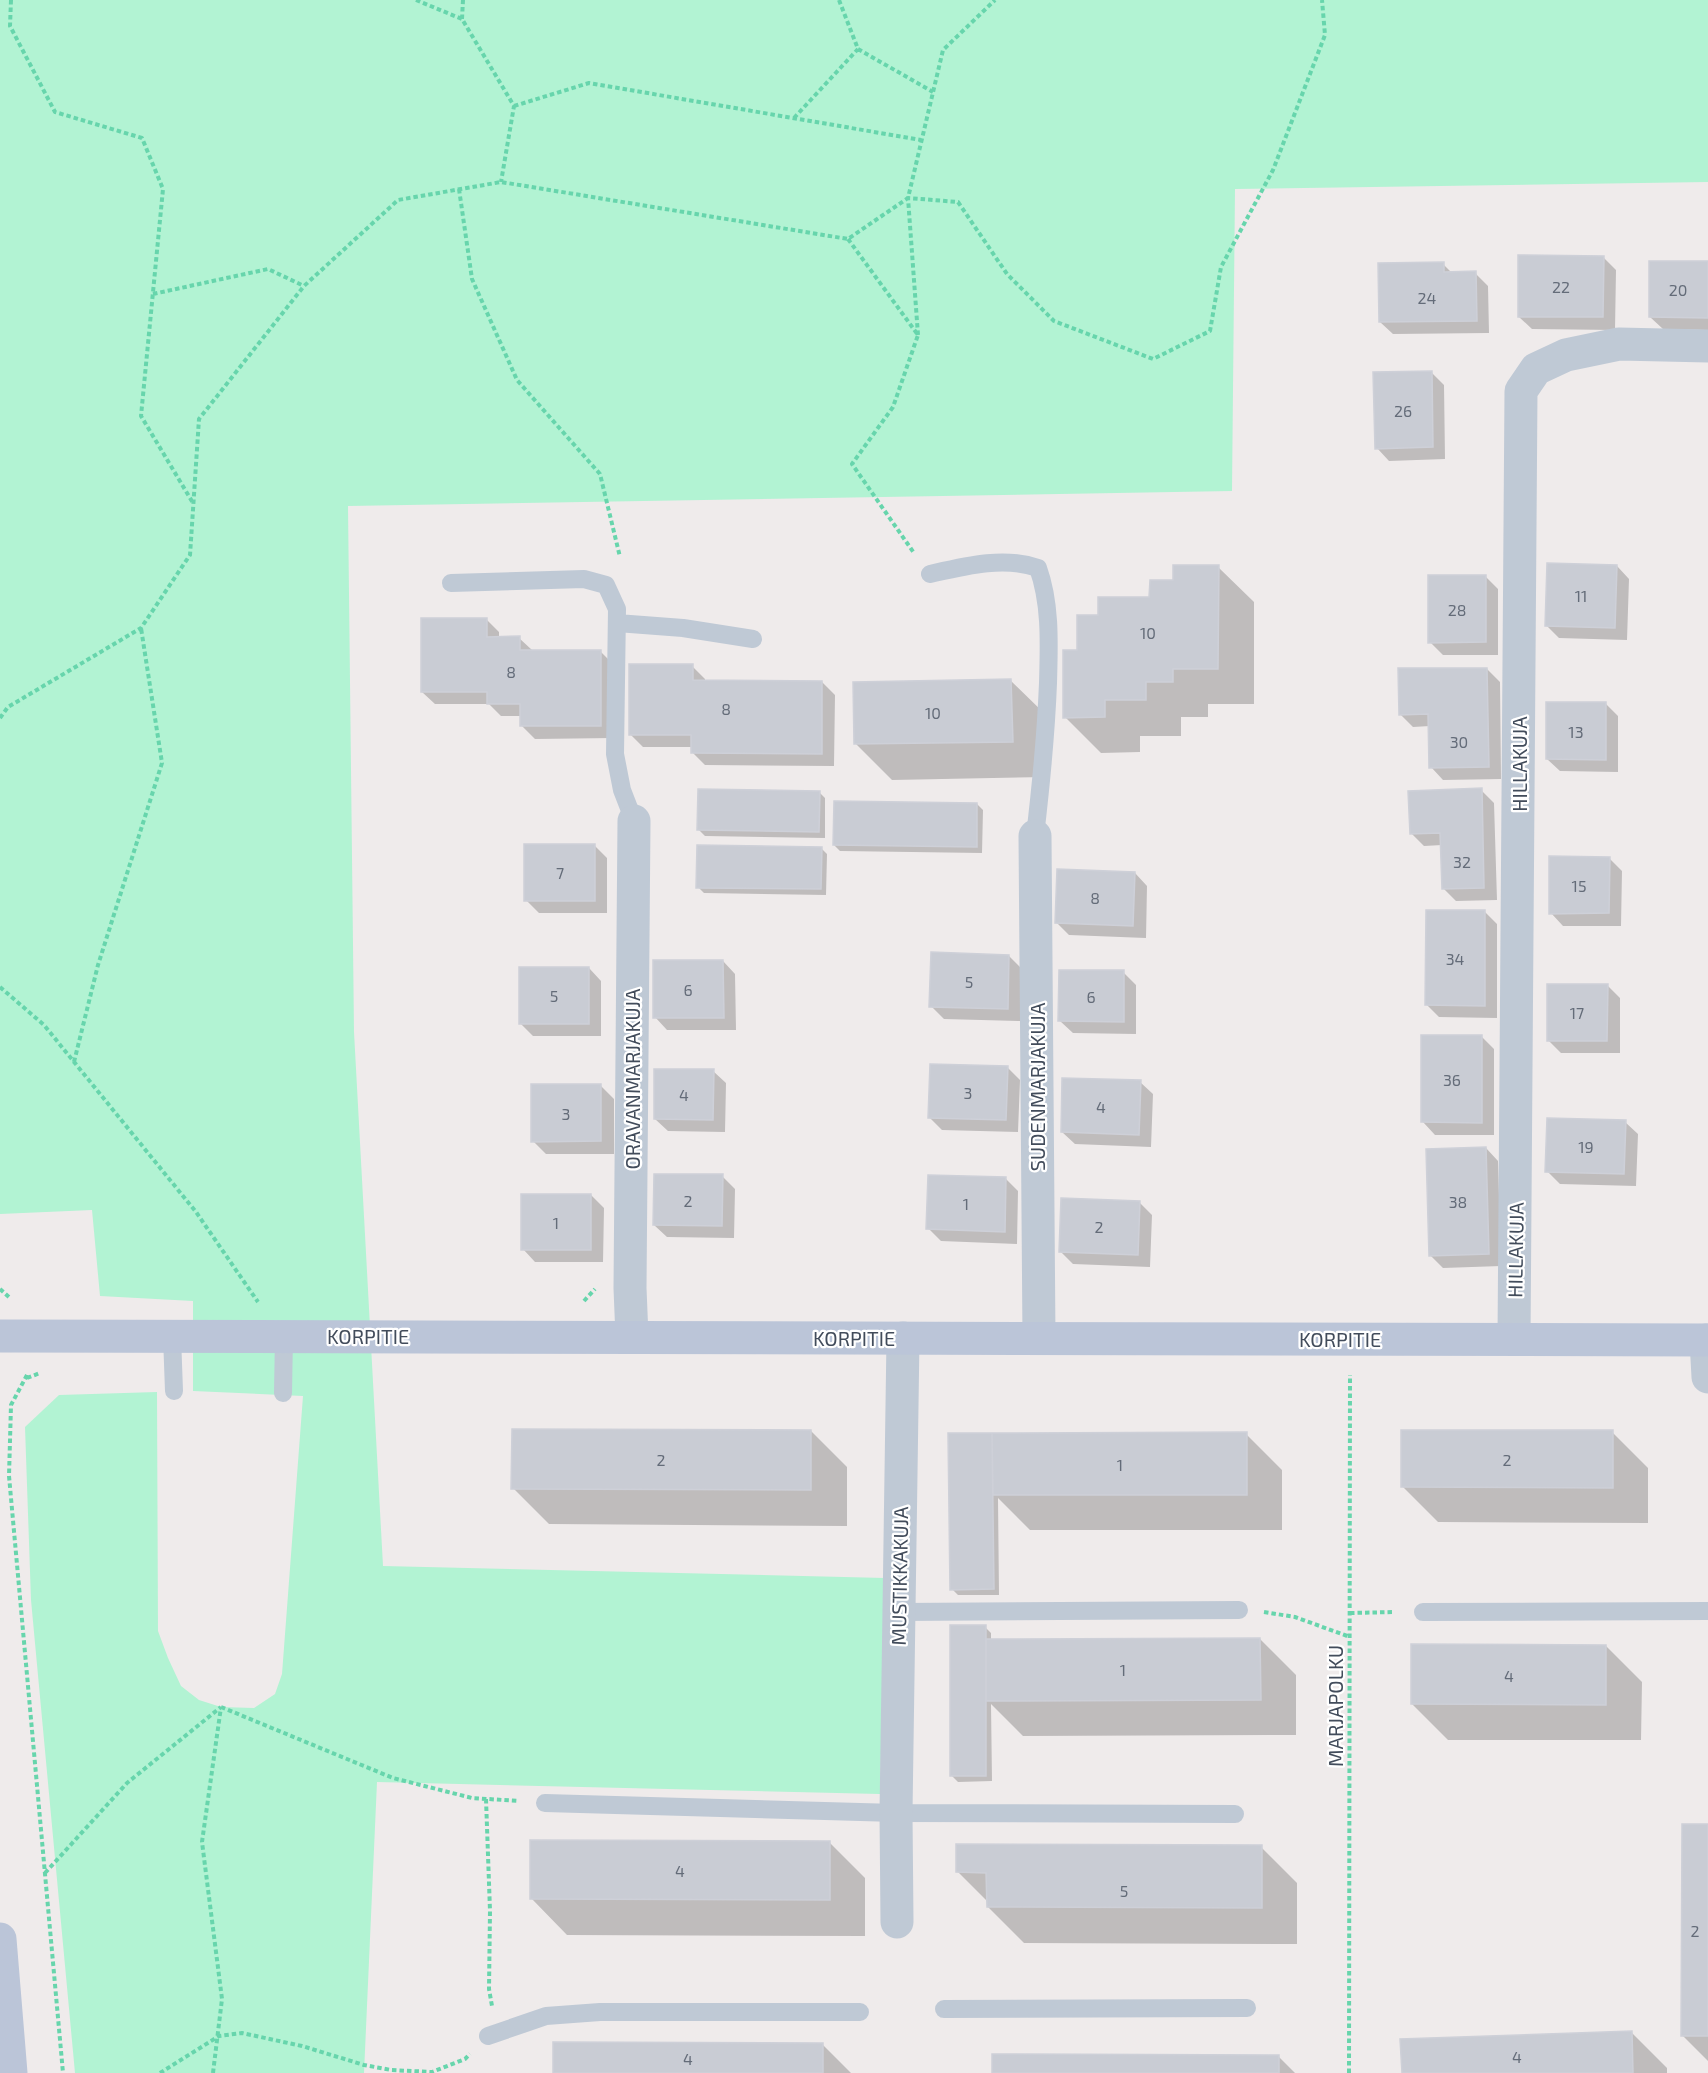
<svg xmlns="http://www.w3.org/2000/svg" width="1708" height="2073" font-family="'Exo 2',sans-serif">
<style>
.green{fill:#b2f3d3}
.shadow{fill:#0003}
.building{fill:#c9ccd4;stroke:#ced0d8;stroke-width:1.5}
.lines{fill:none;stroke-linecap:round;stroke-linejoin:round}
.path{stroke:#67d5ac;stroke-width:4;stroke-dasharray:4.5 3;stroke-linecap:butt}
.lane{stroke:#bfc9d5;stroke-width:18}
.street{stroke:#bfc9d5;stroke-width:33}
.secondary{stroke:#bbc5d8;stroke-width:33}
.labels{text-anchor:middle;dominant-baseline:central;stroke-width:4.5;stroke-linejoin:round;paint-order:stroke}
.number-label{font-size:16px;fill:#646c79}
.street-label{font-size:20px;fill:#424c5b;stroke:#fff}
</style>
<rect width="100%" height="100%" fill="#efebeb"/>
<path class="green" d="M0 0H1708V182L1235 189 1232 491 348 506 354 1032 383 1566 885 1578 880 1794 377 1782 364 2073H75L31 1600 25 1427 59 1395 157 1392 158 1631 168 1658 181 1686 199 1700 221 1707 254 1708 275 1694 282 1674 303 1396 193 1391V1301L100 1296 92 1210 0 1214Z"/>
<path class="shadow" d="M1603 257 1616 270 1615 330 1532 329 1519 317Z
M1708 263V330L1663 329 1650 317Z
M1443 264 1452 273H1475L1488 286 1489 333 1393 334 1380 322Z
M1431 372 1444 385 1445 459 1389 461 1377 448Z
M1617 566 1629 579 1627 640 1559 638 1546 625Z
M1218 567 1254 602V704H1208V717H1181V736H1140V752L1101 753 1065 717 1078 651 1099 616 1151 599 1175 581Z
M1485 576 1498 589V655H1443L1430 642Z
M486 619 499 632V638H519L532 650 600 651 613 664V738L535 739 522 726V716H501L489 704H435L422 692Z
M692 666 705 679V681L822 682 835 695 834 766 705 765 692 752V747H643L630 734Z
M1487 669 1500 682 1501 779 1443 780 1431 767 1430 726 1413 727 1400 714Z
M1011 681 1047 716 1048 777 892 780 856 744Z
M1606 704 1618 716V772L1560 771 1547 759Z
M1481 790 1494 803 1497 900 1456 901 1443 888 1442 845 1424 846 1411 833Z
M819 792 825 798V838L705 836 699 830Z
M977 804 983 810 982 853 840 851 834 845Z
M594 845 607 858V913H539L526 900Z
M821 848 827 854 826 895 704 893 698 887Z
M1609 858 1622 871 1621 926H1563L1551 913Z
M1135 873 1147 886 1146 938 1069 935 1056 922Z
M1484 911 1497 924V1018L1439 1017 1427 1005Z
M1009 956 1022 969 1020 1021 944 1019 931 1006Z
M723 961 735 974 736 1030H667L655 1017Z
M589 968 601 981V1036H533L520 1023Z
M1123 972 1136 985V1034L1073 1033 1060 1021Z
M1607 985 1620 998V1053H1561L1548 1040Z
M1481 1036 1494 1049V1135H1435L1423 1122Z
M1007 1067 1020 1080 1018 1132 942 1130 929 1117Z
M713 1071 726 1083 725 1132 668 1131 655 1119Z
M1140 1082 1153 1094 1151 1147 1075 1144 1062 1132Z
M601 1086 614 1099V1154H546L533 1141Z
M1625 1122 1638 1134 1636 1186 1560 1184 1547 1171Z
M1486 1148 1498 1161 1501 1266 1443 1268 1430 1255Z
M722 1176 735 1189 734 1238 667 1237 654 1225Z
M1006 1179 1018 1191 1017 1244 941 1241 928 1228Z
M591 1195 604 1208 603 1262H535L523 1249Z
M1139 1202 1152 1215 1150 1267 1073 1264 1061 1252Z
M811 1431 847 1467V1526L549 1524 513 1488Z
M1612 1432 1648 1468V1523L1438 1522 1402 1486Z
M992 1434H1246L1282 1470V1530H1030L998 1498 999 1595H958L952 1589Z
M985 1627 991 1633V1640L1260 1639 1296 1675V1735L1023 1736 991 1704 992 1781 958 1782 952 1776Z
M1606 1646 1642 1682 1641 1740H1448L1412 1704Z
M1708 1826V2061L1683 2036Z
M829 1842 865 1878V1936L567 1935 532 1899Z
M1261 1847 1297 1883V1944L1024 1943 988 1907V1902L958 1872Z
M1631 2032 1667 2068V2073H1403Z
M823 2045 851 2073H555Z
M1279 2057 1295 2073H993Z"/>
<path class="building" d="M1518 255 1604 256 1603 317H1518Z
M1649 261H1708V318L1649 317Z
M1444 262V272L1476 271 1477 321 1379 322 1378 263Z
M1432 371 1433 447 1375 449 1373 372Z
M1547 563 1617 565 1615 628 1545 626Z
M1173 565H1219L1218 669H1173V682H1146V700H1105V717L1063 718V650H1077V615H1098V597H1149L1150 580H1173Z
M1428 575H1486V642L1428 643Z
M421 618H487V637L520 636V650H601V726H520V704H487V692H421Z
M629 664H693V680L822 681V754L691 753V735H629Z
M1398 668H1487L1489 767 1429 768 1428 714 1399 715Z
M1011 679 1013 742 854 744 853 682Z
M1546 702H1606V760L1546 759Z
M1482 788 1484 888 1442 889 1440 833 1410 834 1408 791Z
M698 789 820 791 819 832 697 830Z
M834 801 977 803V847L833 845Z
M524 844H595V901H524Z
M697 845 822 847 821 889 696 888Z
M1549 856 1610 857 1609 913 1549 914Z
M1057 869 1135 872 1133 926 1055 923Z
M1426 910H1485V1006L1425 1005Z
M931 952 1009 955 1008 1009 929 1007Z
M653 960H723L724 1018H653Z
M519 967H589V1024H519Z
M1059 970H1124V1022L1058 1021Z
M1547 984H1608L1607 1041H1547Z
M1421 1035H1482V1123L1421 1122Z
M930 1064 1008 1066 1006 1120 928 1118Z
M654 1069H714L713 1120 654 1119Z
M1062 1078 1141 1080 1139 1135 1061 1132Z
M531 1084H601V1141L531 1142Z
M1547 1118 1626 1120 1624 1174 1545 1172Z
M1486 1147 1489 1254 1429 1256 1426 1149Z
M654 1174H723L722 1226 653 1225Z
M928 1175 1006 1177 1005 1232 926 1229Z
M521 1194H591V1250H521Z
M1061 1198 1140 1201 1138 1255 1059 1252Z
M512 1429 811 1430V1490L511 1489Z
M1401 1430H1613V1488L1401 1487Z
M1247 1432V1495H993L992 1433Z
M948 1433H992L994 1589 950 1590Z
M950 1625H986V1776H950Z
M1260 1638 1261 1700 986 1701V1639Z
M1411 1644 1606 1645V1705L1411 1704Z
M1682 1824H1708V2036H1681Z
M530 1840 830 1841V1900L530 1899Z
M956 1844 1262 1845V1908L987 1907 986 1873 956 1872Z
M1632 2031 1633 2073H1402L1400 2039Z
M553 2042 823 2043V2073H553Z
M992 2054 1279 2055V2073H992Z"/>
<g class="lines">
<path class="path" d="M11 0 10 26 55 112 142 138 163 189 141 416 193 503
M416 0 462 19 514 106 501 182
M839 0 858 49 933 92
M462 19 463 0
M514 106 589 83 921 140
M794 118 858 49
M459 189 472 279 517 380 600 474 620 557
M848 239 918 335 893 407 852 464 914 553
M153 294 268 269 304 286
M918 335 908 198 958 202 1007 274 1054 321 1153 359 1210 331 1221 267 1273 170 1325 35 1322 0
M0 718 8 707 141 628 190 555 199 419 304 286 398 200 501 182 848 239 908 198 943 50 995 0
M0 987 44 1025 196 1212 258 1302
M74 1062 98 965 162 763 141 628
M0 1289 11 1299
M584 1301 595 1289
M27 1375 11 1405 9 1476 63 2073
M27 1378 40 1373
M1264 1612 1295 1617 1350 1637
M1350 1613 1395 1612
M221 1707 393 1778 472 1798 519 1801
M486 1799 490 1911 489 1989 492 2006
M45 1873 127 1783 221 1707
M160 2073 219 2036 242 2033 302 2046 364 2065 391 2070 432 2072 465 2059 470 2054
M213 2073 222 1999 202 1842 221 1707
M1349 2073 1350 1375"/>
<path class="lane" d="M930 574C965 566 1004 556 1038 568 1051 604 1049 645 1048 683 1046 734 1041 785 1035 836
M451 583 584 579 606 585 617 609 615 754 622 790 634 821
M617 623 683 628 753 639
M172 1336 174 1391
M283 1393 284 1336
M899 1612 1239 1610
M1423 1612 1708 1611
M545 1803 896 1813 1235 1814
M944 2009 1247 2008
M488 2036 546 2016 600 2012H860"/>
<path class="street" d="M1035 836 1039 1338
M632 1337 630 1288 634 821
M1514 1339 1521 391 1536 369 1566 355 1619 344 1708 346
M1706 1340 1708 1377
M897 1922 896 1813 903 1338"/>
<path class="secondary" d="M0 1336 1708 1340
M0 1939 11 2073"/>
</g>
<g class="labels">
<g class="number-label">
<text x="1561" y="286">22</text>
<text x="1678" y="289">20</text>
<text x="1427" y="297">24</text>
<text x="1403" y="410">26</text>
<text x="1581" y="595">11</text>
<text x="1457" y="609">28</text>
<text x="1148" y="632">10</text>
<text x="511" y="671">8</text>
<text x="726" y="708">8</text>
<text x="933" y="712">10</text>
<text x="1576" y="731">13</text>
<text x="1459" y="741">30</text>
<text x="1462" y="861">32</text>
<text x="560" y="872">7</text>
<text x="1579" y="885">15</text>
<text x="1095" y="897">8</text>
<text x="1455" y="958">34</text>
<text x="969" y="981">5</text>
<text x="688" y="989">6</text>
<text x="554" y="995">5</text>
<text x="1091" y="996">6</text>
<text x="1577" y="1012">17</text>
<text x="1452" y="1079">36</text>
<text x="968" y="1092">3</text>
<text x="684" y="1094">4</text>
<text x="1101" y="1106">4</text>
<text x="566" y="1113">3</text>
<text x="1586" y="1146">19</text>
<text x="688" y="1200">2</text>
<text x="1458" y="1201">38</text>
<text x="966" y="1203">1</text>
<text x="556" y="1222">1</text>
<text x="1099" y="1226">2</text>
<text x="661" y="1459">2</text>
<text x="1507" y="1459">2</text>
<text x="1120" y="1464">1</text>
<text x="1123" y="1669">1</text>
<text x="1509" y="1675">4</text>
<text x="680" y="1870">4</text>
<text x="1124" y="1890">5</text>
<text x="1695" y="1930">2</text>
<text x="1517" y="2056">4</text>
<text x="688" y="2058">4</text>
</g>
<g class="street-label">
<text transform="translate(1519 764) rotate(-90)">HILLAKUJA</text>
<text transform="translate(632 1079) rotate(-90)">ORAVANMARJAKUJA</text>
<text transform="translate(1037 1087) rotate(-90)">SUDENMARJAKUJA</text>
<text transform="translate(1515 1250) rotate(-89)">HILLAKUJA</text>
<text x="368" y="1336">KORPITIE</text>
<text x="854" y="1338">KORPITIE</text>
<text x="1340" y="1339">KORPITIE</text>
<text transform="translate(899 1576) rotate(-89)">MUSTIKKAKUJA</text>
<text transform="translate(1335 1706) rotate(-90)">MARJAPOLKU</text>
</g>
</g>
</svg>
